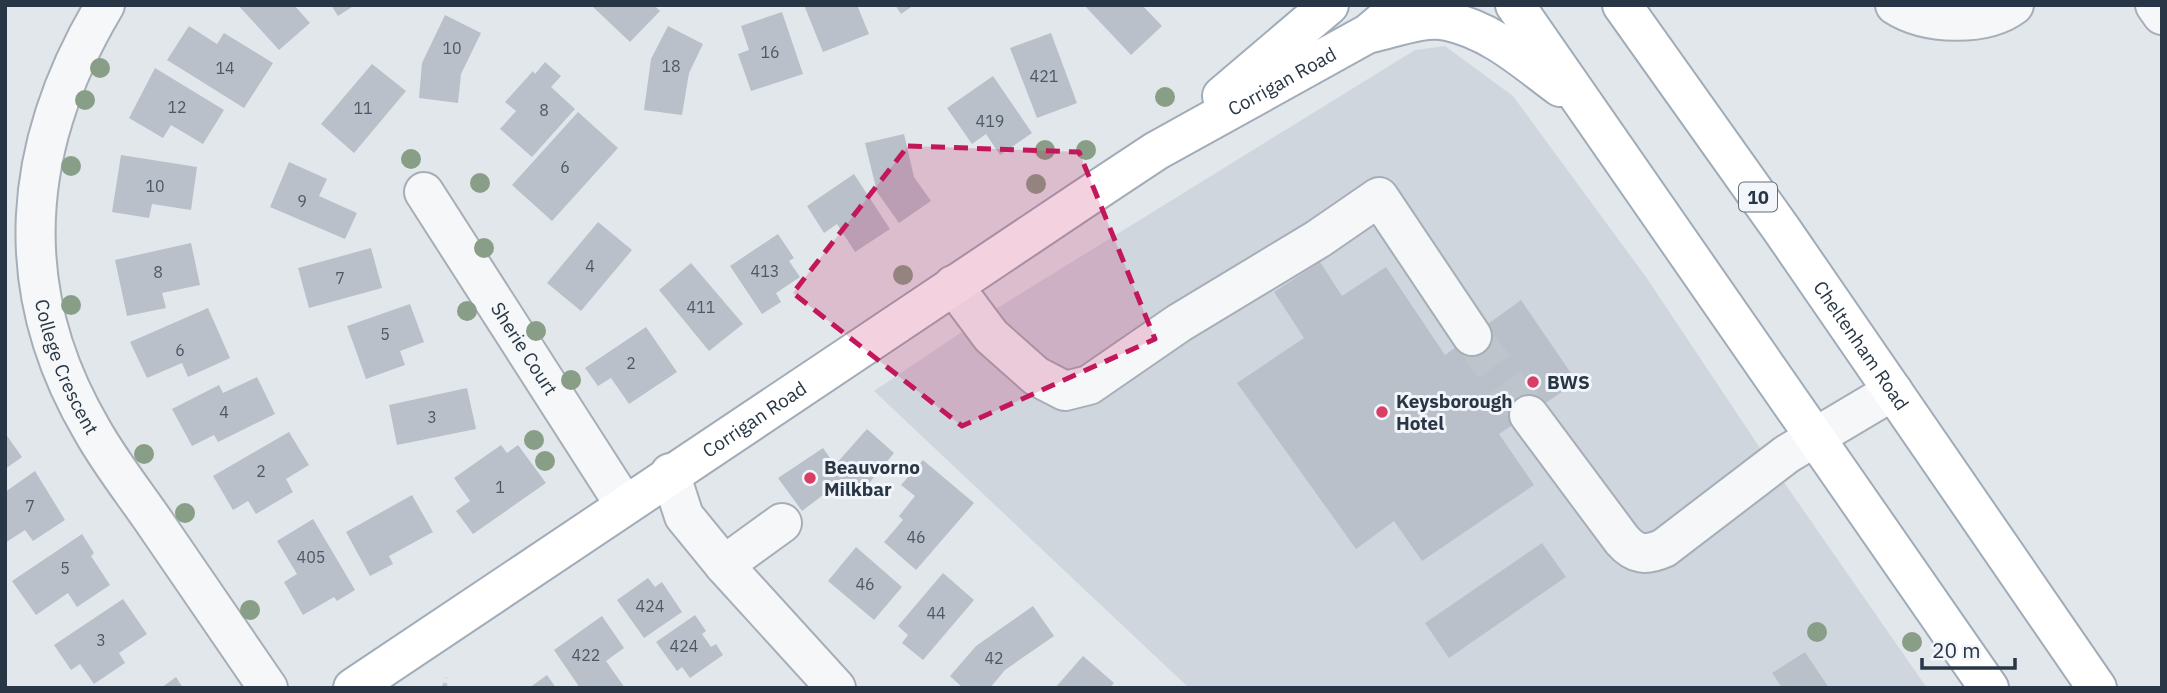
<svg xmlns="http://www.w3.org/2000/svg" width="2167" height="693" font-family="'IBM Plex Sans',sans-serif">
<style>
.built{fill:#d0d6de}
.building{fill:#b9c0ca}
.lines{fill:none;stroke-linecap:round;stroke-linejoin:round}
.minor-tunnel{stroke:#bdc4cb;stroke-width:38;stroke-dasharray:38 19;stroke-linecap:butt}
.minor-casing{stroke:#a6aeb7;stroke-width:42}
.major-casing{stroke:#a0acb8;stroke-width:42}
.path{stroke:#c0c5ca;stroke-width:4.5;stroke-dasharray:5 5;stroke-linecap:butt}
.minor{stroke:#f5f7f9;stroke-width:38}
.major{stroke:#fff;stroke-width:38}
.tree{fill:#899e87}
.marked{fill:#c2185b;fill-opacity:0.2;stroke:#c2185b;stroke-width:5;stroke-dasharray:14 9;stroke-linejoin:round}
.poi-dot{fill:#da3e64;stroke:#f2f5f9;stroke-width:2.5}
.labels{text-anchor:middle;dominant-baseline:central;stroke-width:6;stroke-linejoin:round;paint-order:stroke}
.number-label{font-size:16px;fill:#4c5866}
.shield{fill:#f2f5f9;stroke:#656f7b;stroke-width:2}
.shield-label{font-size:18px;font-weight:bold;fill:#283645}
.street-label{font-size:19px;fill:#283645;stroke:#f2f5f9}
.poi-label{font-size:19px;font-weight:bold;fill:#283645;stroke:#f2f5f9;text-anchor:start}
</style>
<rect width="100%" height="100%" fill="#e2e7ec"/>
<path class="built" d="M1445 46 1513 96 1646 277 1758 445 1927 688H1189L874 391 999 307 1415 50Z"/>
<path class="building" d="M238 5H294L310 23 279 50Z
M331 5H355L338 16Z
M591 5H654L660 11 630 42Z
M804 5H857L869 34 823 52Z
M895 5H914L901 14Z
M1084 5H1142L1162 26 1131 55Z
M782 12 803 74 751 91 738 54 749 50 741 26Z
M445 15 481 33 461 74 458 103 419 98 422 63Z
M189 26 217 44 224 33 273 63 244 108 167 60Z
M668 26 703 44 689 73 682 115 644 110 651 59Z
M1051 33 1077 103 1037 118 1010 48Z
M545 62 561 76 551 87 575 109 532 157 500 129 516 111 505 102 533 71 535 74Z
M372 64 406 91 354 153 321 124Z
M155 68 224 110 203 144 171 125 163 138 129 118Z
M993 76 1032 133 1000 155 986 134 972 144 947 108Z
M578 112 618 148 552 221 512 185Z
M904 134 914 177 931 201 899 223 877 192 865 143Z
M121 155 197 167 191 210 152 204 149 218 112 212Z
M289 162 327 179 319 196 357 213 345 239 270 207Z
M854 174 890 229 855 252 837 224 824 233 807 206Z
M598 222 632 250 581 311 547 283Z
M778 234 794 258 789 261 800 277 776 293 781 302 762 314 730 266Z
M191 243 200 285 162 293 166 308 127 316 115 260Z
M371 248 382 288 309 308 298 268Z
M1320 262 1342 296 1386 267 1445 355 1521 300 1577 382 1499 434 1534 485 1422 561 1394 521 1356 549 1237 383 1304 338 1274 292Z
M691 263 743 324 709 351 659 290Z
M410 304 424 342 400 351 405 365 366 379 347 326Z
M208 308 230 358 188 377 182 363 147 378 130 342Z
M646 327 677 372 629 404 611 378 598 386 585 368Z
M257 377 275 414 218 442 214 435 192 446 172 409 219 385 223 393Z
M467 388 476 429 397 445 389 405Z
M867 429 894 453 861 493 844 479 802 511 778 478 823 448 835 465Z
M289 432 309 465 286 479 293 492 256 514 248 501 233 510 213 476Z
M5 433 22 457 5 469Z
M501 445 507 453 518 445 546 483 473 534 456 511 470 501 454 478Z
M923 460 974 503 916 570 884 542 903 520 899 516 915 496 901 485Z
M35 471 65 520 33 541 25 530 5 543V492Z
M412 495 433 532 389 556 393 564 370 576 346 532Z
M313 519 355 590 337 601 334 597 303 615 284 582 297 574 277 541Z
M82 534 94 553 91 556 110 585 77 607 68 593 36 615 12 581Z
M1542 543 1566 577 1449 658 1425 623Z
M856 547 902 587 874 620 828 581Z
M943 573 974 600 923 660 902 643 908 635 898 626Z
M648 578 655 587 662 582 682 612 644 638 617 600Z
M123 599 147 634 119 653 125 663 94 684 80 664 71 670 54 645Z
M1033 606 1054 636 1005 670 990 688H963L950 676 976 646Z
M695 615 706 631 702 634 711 647 716 644 723 655 690 678 682 667 677 671 656 642Z
M602 616 624 648 606 661 625 688H580L554 650Z
M1805 652 1829 688H1782L1772 673Z
M1083 656 1114 683 1110 688H1055Z
M547 675 556 688H529Z
M176 677 183 688H161Z"/>
<g class="lines">
<path class="minor-tunnel" d="M1472 336 1529 415"/>
<g class="minor-casing">
<g id="minor">
<path id="s1" d="M105 5C22 144 8 287 92 430 111 464 136 495 157 526 194 580 231 634 268 688"/>
<path d="M1895 5C1926 25 1985 27 2014 5"/>
<path d="M2155 5 2162 15"/>
<path id="s2" d="M424 192 624 504"/>
<path d="M953 285 991 336 1036 376 1065 391 1089 385 1179 323 1318 239 1379 197 1472 336"/>
<path d="M1529 415 1622 540C1635 555 1646 556 1664 548L1787 454 1893 391"/>
<path d="M670 473 684 516 724 565 836 688"/>
<path d="M724 565 782 523"/>
</g>
</g>
<g class="major-casing">
<g id="major">
<path d="M1515 5 1989 688"/>
<path id="s3" d="M1622 5 1782 230 2097 688"/>
<path d="M1371 33C1394 28 1424 16 1447 21 1491 30 1525 61 1560 87"/>
<path d="M1222 96 1329 5"/>
<path id="s4" d="M353 688 1082 200 1156 151 1369 33 1402 5"/>
</g>
</g>
<path class="path" d="M444 688 447 678"/>
<use href="#minor" class="minor"/>
<use href="#major" class="major"/>
</g>
<g class="tree">
<circle cx="100" cy="68" r="10"/>
<circle cx="1165" cy="97" r="10"/>
<circle cx="85" cy="100" r="10"/>
<circle cx="1045" cy="150" r="10"/>
<circle cx="1086" cy="150" r="10"/>
<circle cx="411" cy="159" r="10"/>
<circle cx="71" cy="166" r="10"/>
<circle cx="480" cy="183" r="10"/>
<circle cx="1036" cy="184" r="10"/>
<circle cx="484" cy="248" r="10"/>
<circle cx="903" cy="275" r="10"/>
<circle cx="71" cy="305" r="10"/>
<circle cx="467" cy="311" r="10"/>
<circle cx="536" cy="331" r="10"/>
<circle cx="571" cy="380" r="10"/>
<circle cx="534" cy="440" r="10"/>
<circle cx="144" cy="454" r="10"/>
<circle cx="545" cy="461" r="10"/>
<circle cx="185" cy="513" r="10"/>
<circle cx="250" cy="610" r="10"/>
<circle cx="1817" cy="632" r="10"/>
<circle cx="1912" cy="642" r="10"/>
</g>
<path class="marked" d="M908 146 1079 152 1155 339 962 426 793 293Z"/>
<g class="poi-dot">
<circle cx="1533" cy="382" r="7"/>
<circle cx="1382" cy="412" r="7"/>
<circle cx="810" cy="478" r="7"/>
</g>
<g class="labels">
<g class="number-label">
<text x="452" y="48">10</text>
<text x="770" y="52">16</text>
<text x="671" y="66">18</text>
<text x="225" y="68">14</text>
<text x="1044" y="76">421</text>
<text x="177" y="107">12</text>
<text x="363" y="108">11</text>
<text x="544" y="110">8</text>
<text x="990" y="121">419</text>
<text x="565" y="167">6</text>
<text x="155" y="186">10</text>
<text x="302" y="201">9</text>
<text x="590" y="266">4</text>
<text x="765" y="271">413</text>
<text x="158" y="272">8</text>
<text x="340" y="278">7</text>
<text x="701" y="307">411</text>
<text x="385" y="334">5</text>
<text x="180" y="350">6</text>
<text x="631" y="363">2</text>
<text x="224" y="412">4</text>
<text x="432" y="417">3</text>
<text x="261" y="471">2</text>
<text x="500" y="487">1</text>
<text x="30" y="506">7</text>
<text x="916" y="537">46</text>
<text x="311" y="557">405</text>
<text x="65" y="568">5</text>
<text x="865" y="584">46</text>
<text x="650" y="606">424</text>
<text x="936" y="613">44</text>
<text x="101" y="640">3</text>
<text x="684" y="646">424</text>
<text x="586" y="655">422</text>
<text x="994" y="658">42</text>
</g>
<rect class="shield" x="1739" y="182.5" width="38" height="29" rx="5"/>
<g class="shield-label">
<text x="1758" y="197">10</text>
</g>
<g class="street-label">
<text stroke="none"><textPath href="#s4" startOffset="1110">Corrigan Road</textPath></text>
<text stroke="none"><textPath href="#s3" startOffset="416">Cheltenham Road</textPath></text>
<text stroke="none"><textPath href="#s2" startOffset="186">Sherie Court</textPath></text>
<text stroke="none"><textPath href="#s1" startOffset="380">College Crescent</textPath></text>
<text stroke="none"><textPath href="#s4" startOffset="483">Corrigan Road</textPath></text>
</g>
<g class="poi-label">
<text x="1547" y="382">BWS</text>
<text x="1396" y="401">Keysborough<tspan x="1396" dy="22">Hotel</tspan></text>
<text x="824" y="467">Beauvorno<tspan x="824" dy="22">Milkbar</tspan></text>
</g>
</g>
<rect width="2167" height="693" fill="none" stroke="#283645" stroke-width="14"/>
<path d="M1922 658v10h93v-10" fill="none" stroke="#283645" stroke-width="3.5"/>
<text x="1932" y="658" font-size="21" fill="#283645" stroke="#f2f5f9" stroke-width="5" paint-order="stroke">20 m</text>
</svg>
